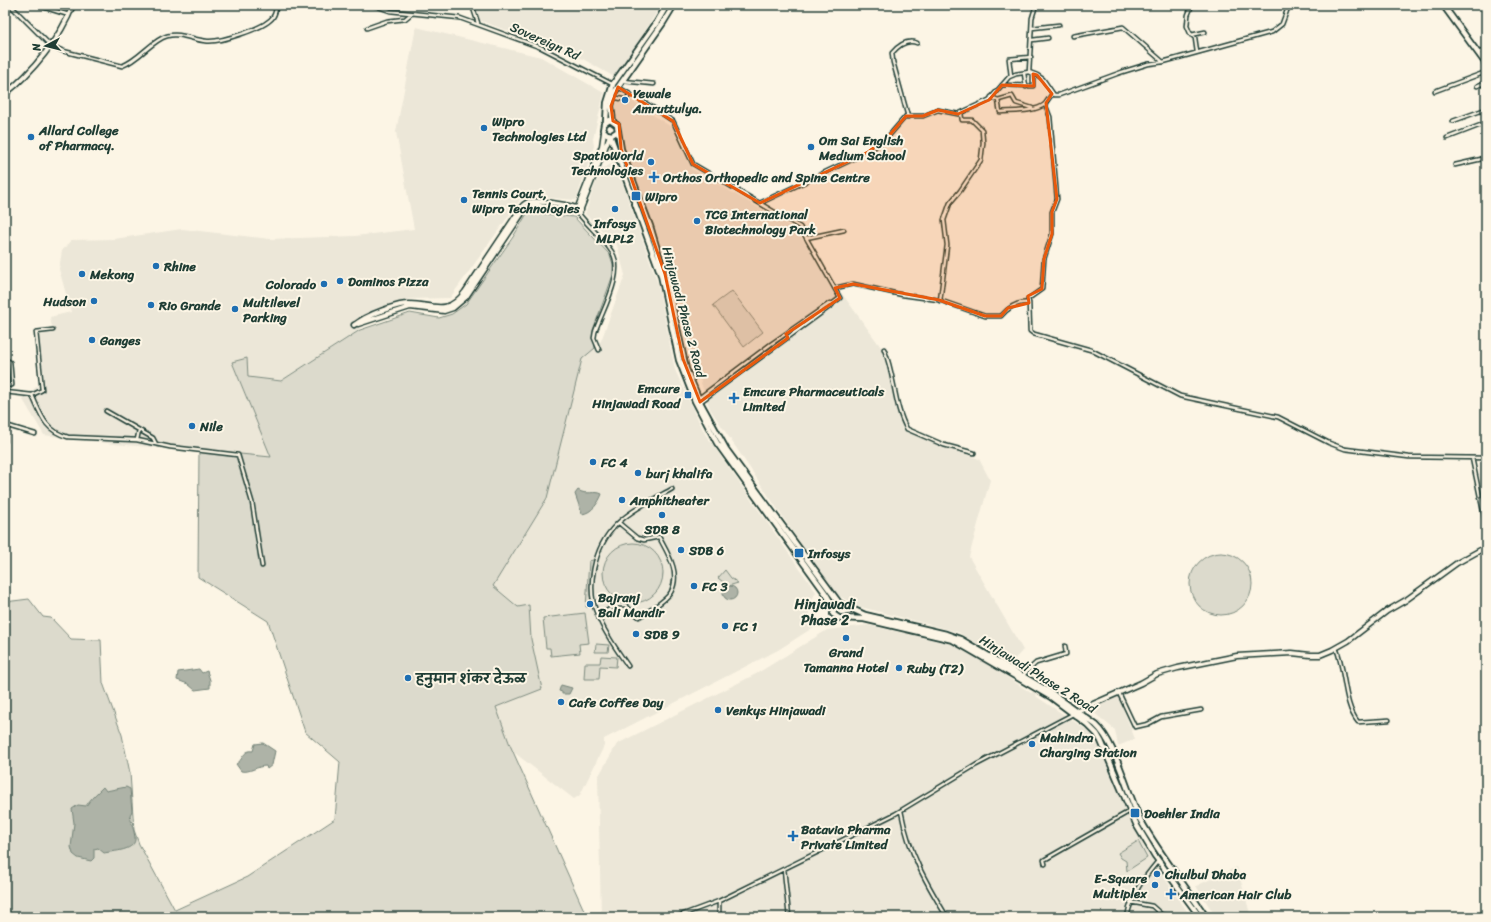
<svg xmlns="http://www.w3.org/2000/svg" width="1491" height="922" font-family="Sriracha,'Playpen Sans Deva',sans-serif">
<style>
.built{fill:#ece7d8}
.green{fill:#dcdacc;stroke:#7e8c80}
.water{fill:#aeb3a7;stroke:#758479}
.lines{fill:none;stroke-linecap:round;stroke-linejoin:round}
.street-casing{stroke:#1f3d34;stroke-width:5.5}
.secondary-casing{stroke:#1f3d34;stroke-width:7}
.primary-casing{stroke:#1f3d34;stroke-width:8}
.street{stroke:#fcf5e5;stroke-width:2.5}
.secondary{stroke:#fcf5e5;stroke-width:4}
.primary{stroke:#fcf5e5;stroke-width:4.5}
.marked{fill:#e8590c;fill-opacity:0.2;stroke:#e8590c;stroke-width:3;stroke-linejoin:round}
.poi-dot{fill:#1f6fb2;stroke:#fcf5e5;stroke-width:1.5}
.labels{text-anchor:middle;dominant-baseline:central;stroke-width:4;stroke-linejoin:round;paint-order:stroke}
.street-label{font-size:13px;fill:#1f3d34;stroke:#fcf5e5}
.poi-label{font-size:13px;font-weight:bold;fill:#1f3d34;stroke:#fcf5e5;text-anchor:start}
.neighbourhood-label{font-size:14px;font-weight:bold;fill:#1f3d34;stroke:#fcf5e5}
</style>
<rect width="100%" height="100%" fill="#fcf5e5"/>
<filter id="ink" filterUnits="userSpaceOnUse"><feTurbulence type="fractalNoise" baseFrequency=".025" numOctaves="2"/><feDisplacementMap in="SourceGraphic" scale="8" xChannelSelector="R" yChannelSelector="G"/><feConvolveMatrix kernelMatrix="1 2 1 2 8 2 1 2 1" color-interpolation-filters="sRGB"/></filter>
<g filter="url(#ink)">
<path class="built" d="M470 5H661L616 78 583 59 476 19Z
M416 27 541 57 604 93 593 139 594 146 576 200 527 196 520 200 450 298 409 299 358 318 360 330 281 381 248 377 232 362 271 457 114 444 44 435 22 398 39 385 34 331 52 327 50 317 71 312 59 269 62 251 71 240 114 239 182 229 270 239 355 236 414 229 396 132Z
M618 92 673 128 692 169 795 229 883 350 909 432 979 459 990 480 969 557 1023 650 1010 664 958 632 857 606 834 593 710 409 687 342 676 290 627 160 614 107Z
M615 162 658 284 675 370 705 434 816 592 809 605V614L814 627 778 650 604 739V746L580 795 574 799 511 750 486 681 472 621 580 358 601 341 625 275 617 245 585 214 600 170Z
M868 625 961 646 1031 693 1034 691 1037 697 1099 738 1145 849 1191 917H601L598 777 617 744 756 674 827 630Z
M1117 694 1135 739 1118 746 1115 730 1087 707Z
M1237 867 1251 917H1216L1196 886Z"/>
<path class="green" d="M528 212 574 217 610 255 613 264V275L593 330 595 348 582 359 547 498 493 586 518 607 529 605 531 639 542 689 496 707 510 745 587 917H5V602L29 599 43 617 51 618 71 639 101 640 103 683 122 735 130 773 134 830 139 844 175 910 247 877 335 819 340 762 305 732 268 621 198 577 199 450 271 457 232 362 247 358 248 377 281 381 360 330 410 313 439 318 452 314 466 304 513 237Z
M732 291 763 332 744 347 713 305Z
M603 573a30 30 0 1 1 60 0a30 30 0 1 1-60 0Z
M1190 584a31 31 0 1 1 62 0a31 31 0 1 1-62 0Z
M597 559 593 584 595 606 586 607 589 561Z
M725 570 731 578 738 583 728 586 718 578Z
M585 613 589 643 579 644 580 653 551 656 550 648H546L543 618Z
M596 644 609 645 608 652H595Z
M601 656 617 657 616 667 600 666 599 679H584L585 663H600Z
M1138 841 1147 858 1127 871 1126 861 1121 858 1118 853Z"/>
<path class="water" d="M578 490C586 496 595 490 602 494 599 502 592 513 582 514L575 494Z
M723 593a7 7 0 1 1 14 0a7 7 0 1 1-14 0Z
M199 669 202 673 207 671 210 680V688L195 690 188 684 177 680 178 672Z
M561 685 572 688 569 694H562V692L559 691Z
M263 743 275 751 272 765 267 769 266 766C257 766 250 773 241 771L236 764C243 761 243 749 253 751L255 744Z
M103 787 106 791 126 787 130 789 132 811 130 815C131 822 134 830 135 837 137 851 113 851 104 853L98 848 94 849V858L91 861 78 858 73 854 71 847 74 823 72 809 78 805 86 806C91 798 96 794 103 787Z"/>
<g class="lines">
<g class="street-casing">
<path id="street" d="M10 5 50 45 63 51 122 66C139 60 152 40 167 36 180 32 193 40 206 41 219 43 266 28 273 17 275 14 276 8 276 5
M373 5 390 11 460 18 542 48 612 84
M472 5 478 23
M1192 5 1188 15 1187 26 1190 33 1195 38 1197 52
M43 7 69 15
M367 28 387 21 405 19 411 14
M1032 28 1059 25
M1191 35 1205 32
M1073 36 1123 27 1163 62
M1032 40 1048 38
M1478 53 1486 50
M1029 72 1032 18 1036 5
M1024 73 1026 87
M1011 76 1009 59 1031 57
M623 81 654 84
M1002 85 1033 86V74
M1477 86 1486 82
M618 87 652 107 673 121 693 164 800 227 840 298 832 304
M1435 91 1486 72
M613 97 626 100 628 97
M991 97 998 100 1000 112C1012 111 1036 112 1045 104
M998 100 1012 96 1016 103 1032 108
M908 117 893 62 892 53C898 46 907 39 917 43
M1453 121 1486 109
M1447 138 1486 123
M1455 165 1486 158
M760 203 868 152 887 138 906 116H923L938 110 958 114 989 100 1009 77 1016 74 1029 72 1037 75 1043 79 1054 95H1059L1122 72 1148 64 1163 62 1272 32 1282 24 1289 5
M579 214C589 227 603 238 612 252 625 273 602 311 595 332L594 338 599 350
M806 238 844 230
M835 288 853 284 903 295 939 300 985 316H1001C1008 308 1017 301 1029 303L1030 331 1034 334 1091 350 1180 396 1278 417 1329 443 1345 449 1409 457 1486 458
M940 301 947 245 944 220 950 203 960 191 981 160 983 143 982 130 972 120H962L961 113
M1029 303 1028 299 1042 289 1044 259 1052 234V212L1057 199 1050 117 1045 104 1052 94
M884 349C895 375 894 407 907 429L944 445 974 453
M5 359 10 362 12 385 5 386
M5 392 32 395 42 390 36 332 53 330
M32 395C41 415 45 431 68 437L137 440 170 447 238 455 252 502 262 566
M699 398 771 344 830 303 832 305 700 402
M106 411 153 438 156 444
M5 425 35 434
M5 436V441
M137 440 139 430
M1472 458 1486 525
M598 616 617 605H625L639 617C647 612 666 601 671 592 681 573 668 554 659 537L644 540 637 538 619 523
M1336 648C1346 670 1343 704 1358 722L1389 720
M628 666C617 650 605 634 598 616 585 589 594 547 616 525 631 510 654 499 672 489
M1022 676 1036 663 1066 654 1065 646
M1119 693 1135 727 1148 724 1161 717 1201 710
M901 811C909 853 925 881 947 917
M1045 864 1044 860 1130 811
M784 869 789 917
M719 901V917
M1130 902 1152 906 1162 915 1173 917
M676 917 719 901 895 814 976 765 1073 714
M1127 917C1132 893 1143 879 1158 861"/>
</g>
<g class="secondary-casing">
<path id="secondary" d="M5 94C32 73 61 37 73 5
M580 211 610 135
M579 214 576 212 602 146 604 132
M358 324 410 307 444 311 453 308 466 297 525 209 534 205 576 212
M354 325C358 323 361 320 365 318 375 313 388 308 400 305 427 299 444 321 465 292L521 208C523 205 525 203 529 202 538 200 573 205 581 210
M1075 712 1141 683 1157 674 1178 668 1237 656 1292 653 1310 655H1320L1332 650 1348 641 1387 611 1406 600 1457 563 1486 547"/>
</g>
<g class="primary-casing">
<path id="primary" d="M1443 5 1486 64
M613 121 611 106 614 93 663 23 674 5
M606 122 607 103 613 84 657 22 667 5
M618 131 612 135 607 134 603 130 604 124 610 120 617 125 621 149 650 226 668 286 686 369 700 402 726 449 840 604
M610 135 661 275 679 360 695 401 717 443 826 594 834 608
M1200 917 1155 856 1137 826 1101 741 1097 734 1087 724 1051 697 953 640 864 619 839 618 833 614 835 607 841 604 865 615 946 634 960 639 1053 694 1096 725C1116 743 1127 794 1141 821 1160 855 1184 884 1206 917"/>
</g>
<use href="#street" class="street"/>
<use href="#secondary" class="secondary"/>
<use href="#primary" class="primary"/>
</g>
</g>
<path class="marked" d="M1033 74 1037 75 1052 94 1046 103 1057 199 1052 212V234L1044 259 1042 289 1028 296 1029 303 1008 308 1001 316H985L939 300 853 284 835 288 840 298 786 334 788 338 700 402 683 359 665 274 621 149 619 124 613 121 611 106 618 87 673 121 693 164 760 203 868 152 887 138 906 116H923L938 110 958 114 989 100 1002 85 1034 86Z"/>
<g class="poi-dot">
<circle cx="625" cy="100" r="4"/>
<circle cx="484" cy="128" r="4"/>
<circle cx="31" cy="137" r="4"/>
<circle cx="811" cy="147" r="4"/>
<circle cx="651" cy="162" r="4"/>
<path d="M652 171h4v4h4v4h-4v4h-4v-4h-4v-4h4z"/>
<rect x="631" y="191" width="10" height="10" rx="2"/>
<circle cx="464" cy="200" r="4"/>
<circle cx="615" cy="209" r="4"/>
<circle cx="697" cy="221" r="4"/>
<circle cx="156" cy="266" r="4"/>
<circle cx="82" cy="274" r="4"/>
<circle cx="340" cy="281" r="4"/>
<circle cx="324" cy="284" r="4"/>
<circle cx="94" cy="301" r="4"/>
<circle cx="151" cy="305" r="4"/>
<circle cx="235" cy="309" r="4"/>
<circle cx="92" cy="340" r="4"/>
<rect x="684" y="391" width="8" height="8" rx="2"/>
<path d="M732 392h4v4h4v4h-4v4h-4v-4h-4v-4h4z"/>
<circle cx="192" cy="426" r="4"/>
<circle cx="593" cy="462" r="4"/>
<circle cx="638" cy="473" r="4"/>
<circle cx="622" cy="500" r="4"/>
<circle cx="662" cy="515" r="4"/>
<circle cx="681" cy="550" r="4"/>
<rect x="794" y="548" width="10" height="10" rx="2"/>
<circle cx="694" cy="586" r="4"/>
<circle cx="590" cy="604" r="4"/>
<circle cx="725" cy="626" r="4"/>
<circle cx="636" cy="634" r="4"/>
<circle cx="846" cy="638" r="4"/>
<circle cx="899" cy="668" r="4"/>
<circle cx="408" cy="678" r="4"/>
<circle cx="561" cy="702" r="4"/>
<circle cx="718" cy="710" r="4"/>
<circle cx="1032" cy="744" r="4"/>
<rect x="1130" y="808" width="10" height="10" rx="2"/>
<path d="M791 830h4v4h4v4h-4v4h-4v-4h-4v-4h4z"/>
<circle cx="1157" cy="874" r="4"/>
<circle cx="1155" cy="885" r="4"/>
<path d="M1169 888h4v4h4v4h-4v4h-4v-4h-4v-4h4z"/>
</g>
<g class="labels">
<g class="street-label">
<text transform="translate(545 41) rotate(24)">Sovereign Rd</text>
<text transform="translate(684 312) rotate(75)">Hinjawadi Phase 2 Road</text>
<text transform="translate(1038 674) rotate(32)">Hinjawadi Phase 2 Road</text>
</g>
<g class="poi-label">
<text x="633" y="93">Yewale<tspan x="633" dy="15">Amruttulya.</tspan></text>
<text x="492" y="121">Wipro<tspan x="492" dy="15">Technologies Ltd</tspan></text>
<text x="39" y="130">Allard College<tspan x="39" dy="15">of Pharmacy.</tspan></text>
<text x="819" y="140">Om Sai English<tspan x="819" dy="15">Medium School</tspan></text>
<text x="643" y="155" text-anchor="end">SpatioWorld<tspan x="643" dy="15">Technologies</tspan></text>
<text x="663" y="177">Orthos Orthopedic and Spine Centre</text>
<text x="472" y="193">Tennis Court,<tspan x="472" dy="15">Wipro Technologies</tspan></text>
<text x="645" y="196">Wipro</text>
<text x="705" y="214">TCG International<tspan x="705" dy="15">Biotechnology Park</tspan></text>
<text x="615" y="223" text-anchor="middle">Infosys<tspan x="615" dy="15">MLPL2</tspan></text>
<text x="164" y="266">Rhine</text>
<text x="90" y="274">Mekong</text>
<text x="348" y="281">Dominos Pizza</text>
<text x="316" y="284" text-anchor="end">Colorado</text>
<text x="86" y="301" text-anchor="end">Hudson</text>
<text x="243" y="302">Multilevel<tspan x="243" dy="15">Parking</tspan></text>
<text x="159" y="305">Rio Grande</text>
<text x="100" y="340">Ganges</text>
<text x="680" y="388" text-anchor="end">Emcure<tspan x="680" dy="15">Hinjawadi Road</tspan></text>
<text x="743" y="391">Emcure Pharmaceuticals<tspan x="743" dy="15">Limited</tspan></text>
<text x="200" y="426">Nile</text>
<text x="601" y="462">FC 4</text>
<text x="646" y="473">burj khalifa</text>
<text x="630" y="500">Amphitheater</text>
<text x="662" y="529" text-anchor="middle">SDB 8</text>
<text x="689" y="550">SDB 6</text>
<text x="808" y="553">Infosys</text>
<text x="702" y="586">FC 3</text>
<text x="598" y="597">Bajranj<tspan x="598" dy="15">Bali Mandir</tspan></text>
<text x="733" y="626">FC 1</text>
<text x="644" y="634">SDB 9</text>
<text x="846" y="652" text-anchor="middle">Grand<tspan x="846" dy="15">Tamanna Hotel</tspan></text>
<text x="907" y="668">Ruby (T2)</text>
<text x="416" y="678">हनुमान शंकर देऊळ</text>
<text x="569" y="702">Cafe Coffee Day</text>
<text x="726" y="710">Venkys Hinjawadi</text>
<text x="1040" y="737">Mahindra<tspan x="1040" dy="15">Charging Station</tspan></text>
<text x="1144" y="813">Doehler India</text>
<text x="801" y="829">Batavia Pharma<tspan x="801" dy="15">Private Limited</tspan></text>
<text x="1165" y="874">Chulbul Dhaba</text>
<text x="1147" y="878" text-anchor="end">E-Square<tspan x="1147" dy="15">Multiplex</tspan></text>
<text x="1180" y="894">American Hair Club</text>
</g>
<g class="neighbourhood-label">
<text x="825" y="604">Hinjawadi<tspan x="825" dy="16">Phase 2</tspan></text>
</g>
</g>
<rect width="1491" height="922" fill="none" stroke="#fcf5e5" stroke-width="20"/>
<rect x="10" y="10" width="1471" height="902" fill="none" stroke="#1f3d34" stroke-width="1.5" filter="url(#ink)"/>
<g transform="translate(46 46) rotate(263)" stroke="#fcf5e5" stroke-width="3" paint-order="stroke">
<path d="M0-3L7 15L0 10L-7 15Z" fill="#1f3d34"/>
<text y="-6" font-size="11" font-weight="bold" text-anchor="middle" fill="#1f3d34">N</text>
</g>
</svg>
